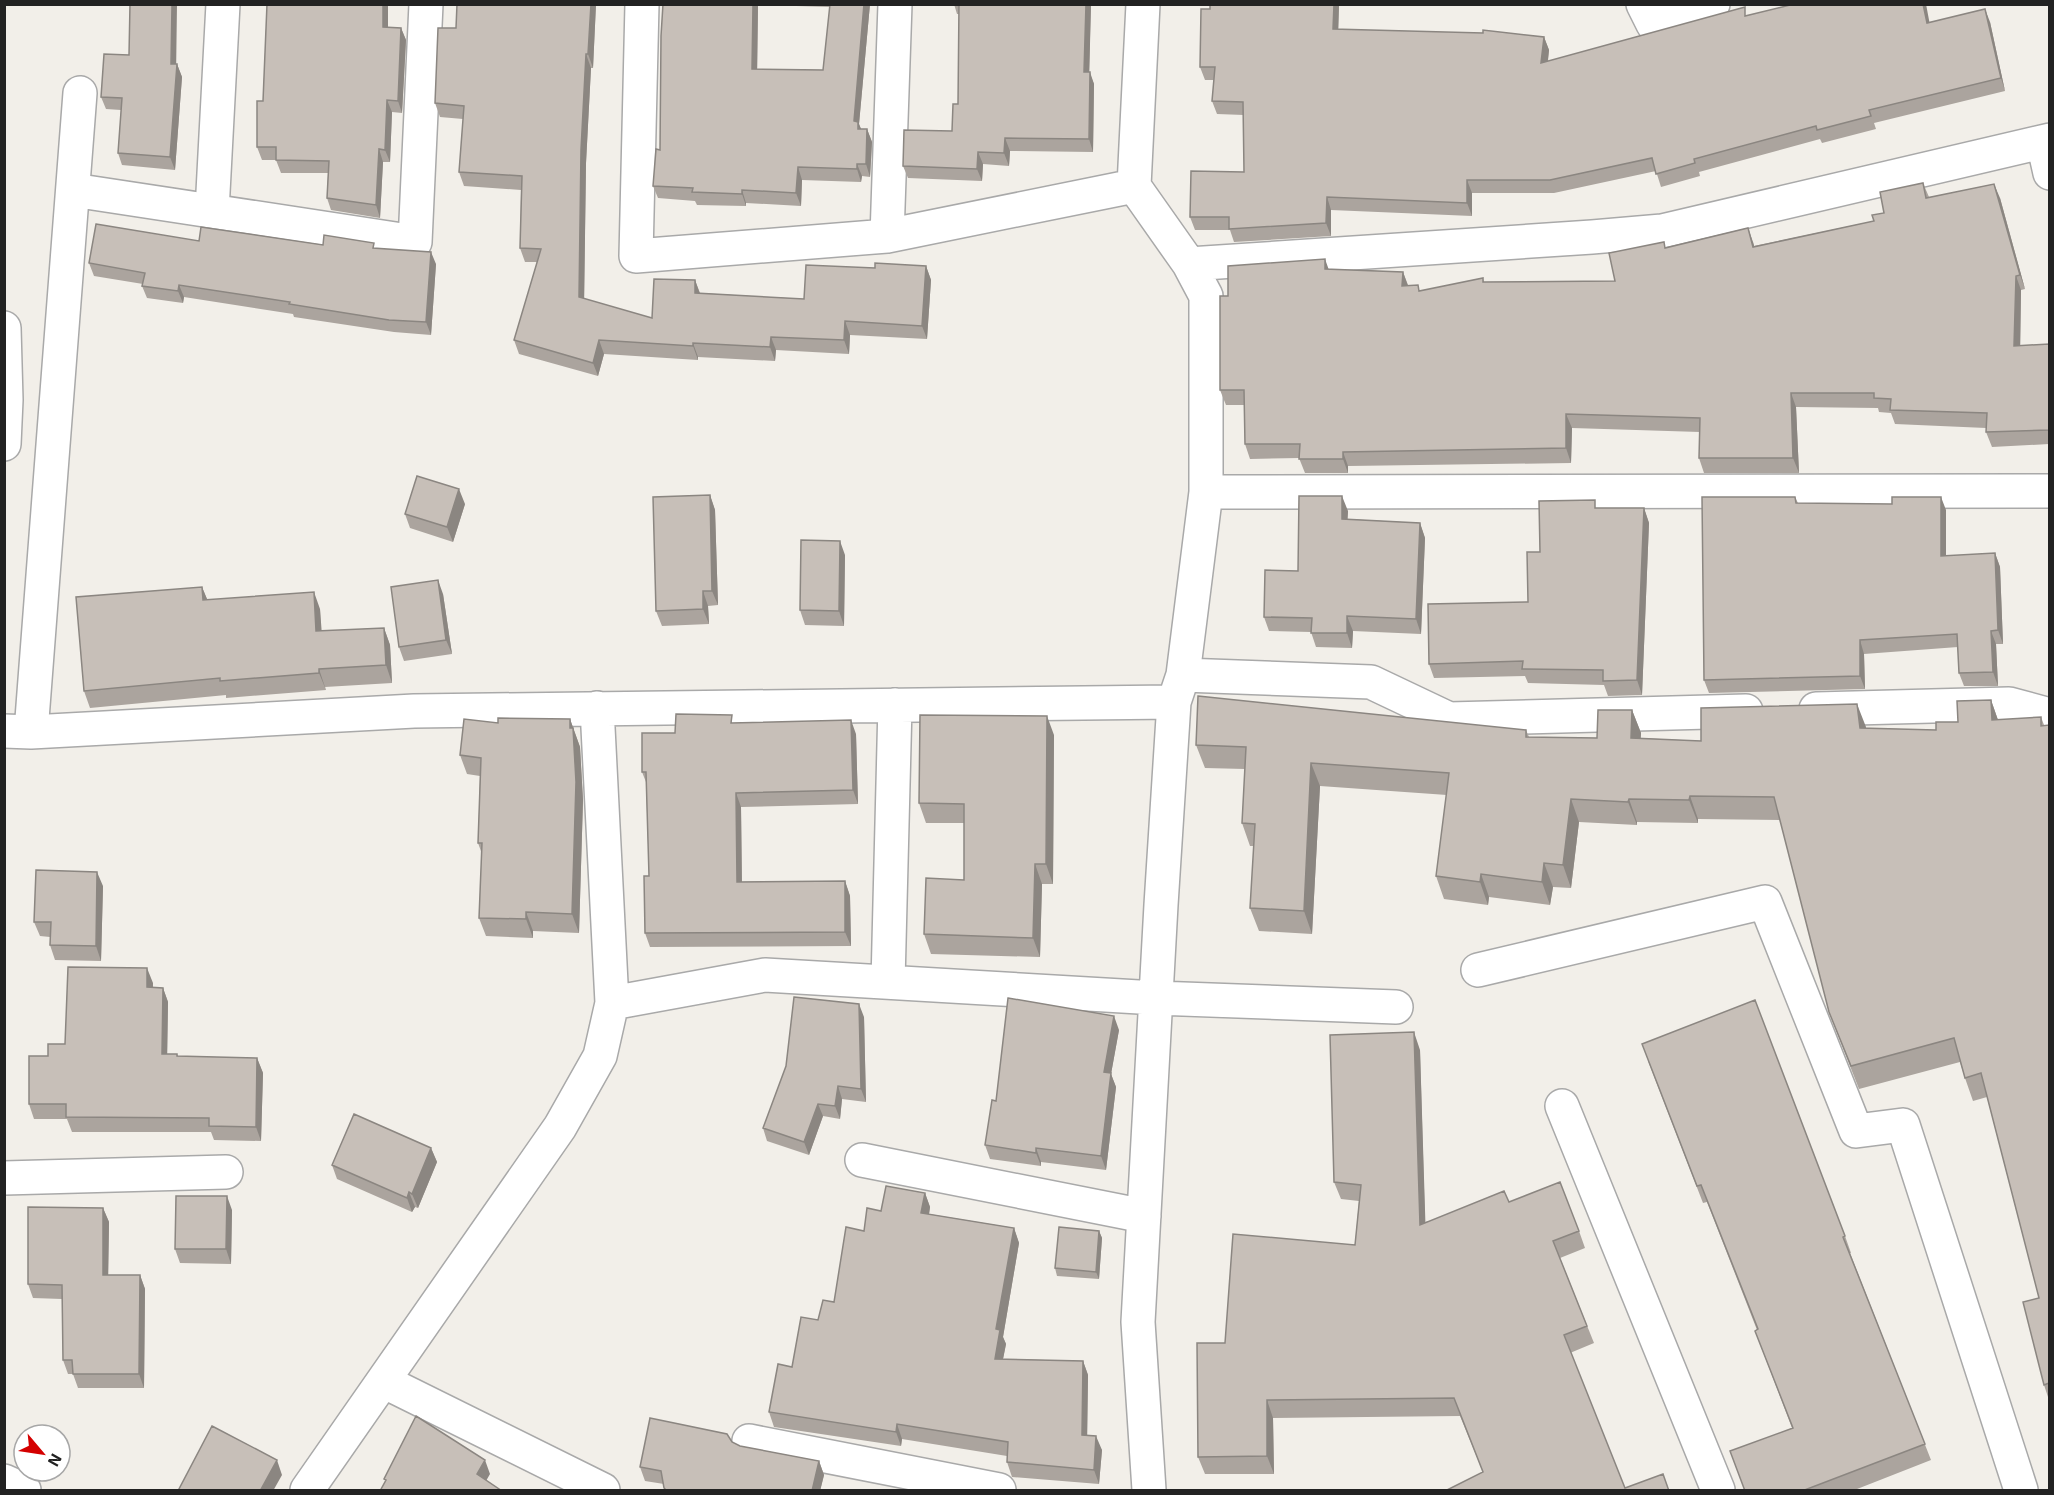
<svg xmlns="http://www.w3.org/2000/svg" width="2054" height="1495" font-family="'Exo 2',sans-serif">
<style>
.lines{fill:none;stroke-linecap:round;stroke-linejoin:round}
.minor-casing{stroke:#a9a9a9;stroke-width:36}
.minor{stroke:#fff;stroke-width:33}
.wall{fill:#aba49e;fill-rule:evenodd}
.shaded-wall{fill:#8b8681}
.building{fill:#c7bfb8;stroke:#8b8681;stroke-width:1.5}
</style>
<rect width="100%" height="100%" fill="#f2efe9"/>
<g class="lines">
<g class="minor-casing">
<path id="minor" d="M642 4 636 256 887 236 1134 186
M1143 4 1134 186 1189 264 1206 296V492L1183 675 1174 702 1161 905 1138 1322 1149 1490
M1643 4 1653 24 1713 4
M2043 142 2050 173
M73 190 415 242 426 4
M212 211 223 4
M887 236 895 4
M1189 264 1592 237 1662 231 2050 140
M4 328 6 400 4 444
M1206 492 2050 491
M1183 675 1371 682 1449 719 1746 711
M1816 709 2009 704 2050 715
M4 731 31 732 414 711 1174 702
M31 732 80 93
M1478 970 1765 902 1856 1131 1903 1125 2021 1490
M888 982 895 705
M612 1003 765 975 1156 998 1396 1007
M1562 1106 1718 1490
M862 1160 1144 1216
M4 1178 226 1172
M383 1381 603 1490
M749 1441 999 1490
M4 1481 24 1490
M307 1490 560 1127 600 1056 612 1003 597 708"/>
</g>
<use href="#minor" class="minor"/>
</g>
<path class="wall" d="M267 4H388V27L401 28 406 40 402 113 392 112 390 162H383L380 218 331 210 327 198 328 173H281L276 160H262L257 147 263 101Z
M596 4 593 68H591L586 163 584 299 652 318 695 280 700 293 804 299 875 268 926 266 931 280 927 339 850 335 849 354 776 350 775 361 698 357V360L604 354 598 376 519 354 514 340 537 262H525L520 248 521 190 464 186 459 172 463 119 440 117 435 103 456 28Z
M663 4H870L859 124 861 129H867L872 142 870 177 862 176 861 182 802 180 801 206 746 203V206L697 205 695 201 658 198 653 186 660 150ZM758 5 830 7 823 70 757 69Z
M954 4H1091L1089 72 1094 84 1093 152 1010 151 1009 166 983 164 982 181 908 178 903 166 952 131 958 104 959 14H957Z
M1339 4 1338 29 1544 37 1549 50 1548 61 1748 16 1929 22H1990L2005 91 1874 123 1876 129 1822 143 1820 139 1699 172 1700 176 1661 187 1656 171 1554 193H1472V216L1331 210V236L1234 242 1230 230H1195L1190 217 1244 172V115L1217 114 1212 101 1214 80H1205L1200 67 1210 9Z
M129 55 177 64 182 77 175 170 122 165 118 153 121 110 106 109 101 97Z
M1923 183 1929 197 2000 198 2025 289 2021 290 2020 346 2049 344V444L1992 447 1986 432V428L1895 424 1891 413 1879 412 1878 408 1796 407 1799 473H1704L1699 458 1700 432 1572 428 1571 463 1348 466V473H1305L1299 458 1250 459 1245 444 1244 405H1226L1220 390 1228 296 1329 269 1403 272 1408 285 1420 291 1483 278 1484 282 1615 281 1666 248 1753 242 1754 246 1874 221Z
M199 241 323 245 376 249 436 264 431 335 394 332 294 317 293 314 184 297 183 303 147 298 142 286 143 284 94 276 89 263Z
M710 495 715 510 718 605 708 606 709 624 662 626 656 611Z
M1795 497 1798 503 1946 510V556L1995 553 2000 567 2003 644H1996L1998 686H1964L1959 673 1958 647 1864 654 1865 689 1709 693 1704 680Z
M465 504 453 542 410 528 405 514Z
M1598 508H1644L1649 523 1642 695 1608 696 1604 685 1528 683 1525 676 1434 678 1429 664 1528 602 1540 552Z
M1348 511 1347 519 1420 523 1425 538 1421 634 1353 631 1352 648 1316 647 1311 632 1269 631 1264 617 1298 571Z
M845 555 844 626 805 625 800 610Z
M202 587 207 599 320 609 321 631 384 628 390 645 392 683 325 687 326 690 226 698V695L90 708 84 691Z
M443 594 452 654 404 661 399 647Z
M1991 700 1998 720 2041 717 2044 725H2049V1400L2044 1385 2039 1298 1987 1097 1973 1101 1965 1078 1960 1062 1859 1089 1829 1012 1780 820 1698 819V823L1637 822V825L1579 822 1571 888 1553 887 1550 905 1489 897 1488 905 1444 899 1436 876 1447 795 1320 786 1312 934 1259 931 1250 908 1254 846H1250L1242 823 1245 769 1205 768 1196 745 1526 730 1529 737 1597 738 1632 710 1641 733 1640 738 1701 741 1866 728 1936 730 1958 722Z
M570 719 580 747 583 800 579 933 533 931V938L486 936 479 918 482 854 478 843 480 776 467 774 460 755 498 723Z
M734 723 856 734 858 804 741 807 742 882 845 881 850 896 851 946 650 947 645 933 649 876 646 782 642 772Z
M1054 735 1053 884H1042L1040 957 931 954 924 934 964 880V823H926L919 803Z
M103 886 101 961 55 960 50 945V937L40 936 34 922Z
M153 983V987L163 988 168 1002 167 1054H177L178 1056 257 1058 263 1073 261 1141 214 1140 211 1132H72L67 1119H34L29 1104 65 1044Z
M864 1017 866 1102 842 1099 840 1119 823 1116 809 1155 767 1141 763 1128Z
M1119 1030 1111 1074 1116 1087 1106 1170 1041 1162V1166L990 1159 985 1145 996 1101Z
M1420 1050 1425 1222 1509 1202 1579 1231 1585 1248 1560 1258 1594 1343 1570 1353 1625 1488 1669 1491H1445L1483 1472 1460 1416 1273 1418 1274 1474H1205L1198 1457 1225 1343 1355 1245 1359 1201 1341 1199 1334 1182Z
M1648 1061 1845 1236 1851 1253H1850L1931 1460 1852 1491H1744L1792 1428 1755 1331 1757 1330 1707 1202 1703 1203Z
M431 1148 437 1162 418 1208 415 1207 412 1212 337 1179 332 1165Z
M925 1193 930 1207 929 1214 1014 1228 1019 1243 1003 1337 1006 1344 1003 1359 1083 1361 1088 1375 1087 1435 1102 1450 1099 1484 1012 1477 1007 1462V1456L902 1439 901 1446 774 1427 769 1412 792 1367 818 1320 834 1302 881 1211Z
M103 1208 109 1222 108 1275H140L145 1289 144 1388H78L73 1374H68L63 1360 62 1299 33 1298 28 1284Z
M232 1210 231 1264 180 1263 175 1249Z
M1099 1231 1102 1238 1099 1279 1057 1276 1055 1268Z
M732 1442 740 1446 819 1461 824 1475 820 1491H665L664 1484 645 1481 640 1467Z"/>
<path class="shaded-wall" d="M172 4H177L176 77 171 64Z
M383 4H388V40L383 27Z
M591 4H596L593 68 588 54Z
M753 4H758L757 82 752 69Z
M864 4H870L859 124 863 134 854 121Z
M1086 4H1091L1089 84 1084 72Z
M1334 4H1339L1338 42 1333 29Z
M1923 4H1926L1932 36 1927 23Z
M1985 9 1990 22 2005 91 2001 78Z
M401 28 406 40 402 113 398 101Z
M1544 37 1549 50 1546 76 1541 63Z
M586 54 591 68 586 163 584 311 579 297 581 150Z
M177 64 182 77 175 170 170 157Z
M1090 72 1094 84 1093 152 1089 139Z
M387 100 392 112 390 162 385 150Z
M867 129 872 142 870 177 866 164Z
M1005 138 1010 151 1009 166 1004 153Z
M379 149 383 162 380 218 376 205Z
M978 152 983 164 982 181 977 169Z
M857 164 862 176 861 182 857 169Z
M798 167 802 180 801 206 796 193Z
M1467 180 1472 193V216L1467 203Z
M1994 184 2000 198 2025 289 2020 275Z
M742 190 746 203V206L742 194Z
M1327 197 1331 210V236L1326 223Z
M1748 228 1753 242 1758 261 1753 247Z
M431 252 436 264 431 335 426 322Z
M1325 259 1330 273 1325 269Z
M926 266 931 280 927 339 922 326Z
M1403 272 1408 286H1402Z
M2016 276 2021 290 2020 360 2014 346Z
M695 280 700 294 695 293Z
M179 285 184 297 183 303 178 291Z
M845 321 850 335 849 354 844 340Z
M771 337 776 350 775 361 770 347Z
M599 340 604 354 598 376 593 363Z
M693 343 698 357V360L693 346Z
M1791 393 1796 407 1799 473 1793 458Z
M1566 414 1572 428 1571 463 1566 448Z
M1343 452 1348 466V473L1343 459Z
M459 489 465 504 453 542 447 527Z
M710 495 715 510 718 605 712 591Z
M1342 496 1348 511 1347 533 1342 519Z
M1941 497 1946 510V569L1941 556Z
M1644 508 1649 523 1642 695 1637 680Z
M1420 523 1425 538 1421 634 1416 619Z
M840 541 845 555 844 626 839 611Z
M1995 553 2000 567 2003 644 1998 630Z
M438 580 443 594 452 654 446 640Z
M202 587 209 604 203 600Z
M703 591 708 606 709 624 703 609Z
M314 592 320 609 323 649 316 631Z
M1347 616 1353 631 1352 648 1347 633Z
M384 628 390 645 392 683 386 665Z
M1991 631 1996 644 1998 686 1993 672Z
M1860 640 1864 654 1865 689 1860 676Z
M319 669 326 690 319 673Z
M1991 700 1999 723 1992 720Z
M1857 704 1866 727 1868 751 1860 728Z
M1632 710 1641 733 1640 761 1631 738Z
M1047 716 1054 735 1053 884 1046 864Z
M570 719 580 747 583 800 579 933 572 914Z
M851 720 856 734 858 804 853 790Z
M1311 763 1320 786 1312 934 1304 911Z
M736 793 741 807 742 896 737 882Z
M1690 796 1698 819V823L1689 800Z
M1571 799 1579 822 1571 888 1563 865Z
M1629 799 1637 822V825L1628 802Z
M1544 863 1553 887 1550 905 1542 882Z
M1035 864 1042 884 1040 957 1033 938Z
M97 872 103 886 101 961 96 946Z
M1481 874 1489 897 1488 905 1480 882Z
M845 881 850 896 851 946 845 932Z
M526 912 533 931V938L526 919Z
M147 968 153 983 152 1002 147 987Z
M163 988 168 1002 167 1068 162 1054Z
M859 1004 864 1017 866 1102 861 1089Z
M1114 1016 1119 1030 1111 1074 1116 1087 1106 1170 1101 1156 1104 1072Z
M1414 1032 1420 1050 1426 1242 1420 1225Z
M257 1058 263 1073 261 1141 256 1127Z
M838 1086 842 1099 840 1119 835 1106Z
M818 1104 823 1116 809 1155 804 1142Z
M431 1148 437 1162 418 1208 412 1194Z
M1036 1148 1041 1162V1166L1036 1153Z
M409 1192 415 1207 412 1212 407 1198Z
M925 1193 930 1207 927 1228 921 1213Z
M227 1196 232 1210 231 1264 226 1249Z
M103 1208 109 1222 108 1289 103 1275Z
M1014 1228 1019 1243 1003 1337 1006 1344 1000 1374 995 1359 996 1329Z
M1099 1231 1102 1238 1099 1279 1096 1272Z
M140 1275 145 1289 144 1388 139 1374Z
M1083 1361 1088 1375 1087 1449 1082 1435Z
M1267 1400 1273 1418 1274 1474 1267 1456Z
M897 1424 902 1439 901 1446 896 1432Z
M1096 1436 1102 1450 1099 1484 1094 1470Z
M277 1460 282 1475 273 1491H260Z
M485 1460 490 1474 482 1488 477 1474Z
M819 1461 824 1475 820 1491H812Z"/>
<path class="building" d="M130 4H172L171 64H177L170 157 118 153 122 98 101 97 104 54 129 55Z
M267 4H383V27L401 28 398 101 387 100 385 150 379 149 376 205 327 198 329 161 276 160V147H257V101H263Z
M457 4H591L588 54H586L581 150 579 297 652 318 654 279 695 280V293L804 299 806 265 875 268V263L926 266 922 326 845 321 844 340 771 337 770 347 693 343V346L599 340 593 363 514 340 541 249 520 248 522 176 459 172 464 106 435 103 438 28H456Z
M663 4H753L752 69 823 70 830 4H864L854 121 858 122V129H867L866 164H857V169L798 167 796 193 742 190V194L692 192 693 188 653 186 656 149 660 150 661 36Z
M959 4H1086L1084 72H1090L1089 139 1005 138 1004 153 978 152 977 169 903 166 904 130 952 131 953 104H958Z
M1210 4H1334L1333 29 1483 33V30L1544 37 1541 63 1745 7V16L1794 4H1923L1927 23 1985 9 2001 78 1869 110 1871 116 1817 130 1816 126 1694 159 1695 163 1656 174 1652 158 1550 180H1467V203L1327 197 1326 223 1229 229V217H1190L1191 171 1244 172 1243 102 1212 101 1215 67H1200L1201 9H1210Z
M1923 183 1926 198 1994 184 2020 275 2016 276 2014 346 2049 344V430L1986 432 1987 413 1890 410 1891 399 1874 398V393H1791L1793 458H1699L1700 418 1566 414V448L1343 452V459H1299L1300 444H1245L1244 390H1220V296H1228V266L1325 259V269L1403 272 1402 286 1418 285 1419 291 1483 278V282L1615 281 1609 253 1664 242 1665 248 1748 228 1753 247 1874 221 1872 215 1884 213 1880 192Z
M96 224 199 241 201 227 323 245 324 235 374 243 373 248 431 252 426 322 389 320 289 304 290 302 179 285 178 291 142 286 145 273 89 263Z
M417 476 459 489 447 527 405 514Z
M710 495 712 591H703V609L656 611 653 497Z
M1299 496H1342V519L1420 523 1416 619 1347 616V633H1311L1312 618 1264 617 1265 570 1298 571Z
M1702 497H1795L1796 503 1892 504V497H1941V556L1995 553 1998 630 1991 631 1993 672 1959 673 1957 634 1860 640V676L1704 680Z
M1595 500V508H1644L1637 680 1603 681V670L1522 669 1523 661 1429 664 1428 604 1528 602 1527 552H1540L1539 501Z
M801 540 840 541 839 611 800 610Z
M438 580 446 640 399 647 391 587Z
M202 587 203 600 314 592 316 631 384 628 386 665 319 669V673L220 681V678L84 691 76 597Z
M1198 696 1526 730V737L1597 738 1598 710H1632L1631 738 1701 741V708L1857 704 1860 728 1936 730V722H1958L1957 701 1991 700 1992 720 2041 717V726L2049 725V1383L2044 1385 2023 1302 2039 1298 1981 1073 1965 1078 1954 1038 1851 1066 1829 1012 1774 797 1690 796 1689 800 1629 799 1628 802 1571 799 1563 865 1544 863 1542 882 1481 874 1480 882 1436 876 1449 773 1311 763 1304 911 1250 908 1255 824 1242 823 1246 747 1196 745Z
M676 714 732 715 731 723 851 720 853 790 736 793 737 882 845 881V932L645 933 644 876H649L646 772H642V733H675Z
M920 715 1047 716 1046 864H1035L1033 938 924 934 926 878 964 880V804L919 803Z
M498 718 570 719V728H573L576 782 572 914 526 912V919L479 918 482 843H478L481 758 460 755 464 719 498 723Z
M36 870 97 872 96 946 50 945 51 922H34Z
M68 967 147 968V987L163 988 162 1054H177V1056L257 1058 256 1127 209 1126V1118L66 1117V1104H29V1056H48V1044H65Z
M794 997 859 1004 861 1089 838 1086 835 1106 818 1104 804 1142 763 1128 786 1066Z
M1008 998 1114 1016 1104 1072 1111 1073 1101 1156 1036 1148V1153L985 1145 992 1100 996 1101Z
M1755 1000 1845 1236 1843 1237 1925 1444 1802 1491H1745L1730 1451 1793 1428 1755 1331 1758 1329 1701 1185 1697 1186 1642 1044Z
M1414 1032 1420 1225 1504 1191 1509 1202 1560 1182 1579 1231 1553 1241 1587 1326 1564 1335 1625 1488 1663 1474 1669 1491H1445L1483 1472 1454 1398 1267 1400V1456L1198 1457 1197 1343H1225L1233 1234 1355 1245 1361 1185 1334 1182 1330 1035Z
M354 1114 431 1148 412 1194 409 1192 407 1198 332 1165Z
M886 1186 925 1193 921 1213 1014 1228 996 1329 1000 1330 995 1359 1083 1361 1082 1435 1096 1436 1094 1470 1007 1462 1008 1442 897 1424 896 1432 769 1412 778 1364 792 1367 801 1317 818 1320 823 1300 834 1302 846 1227 864 1231 867 1208 881 1211Z
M176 1196H227L226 1249H175Z
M28 1207 103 1208V1275H140L139 1374H73L72 1360H63L62 1285 28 1284Z
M1059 1227 1099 1231 1096 1272 1055 1268Z
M416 1416 485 1460 477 1474 502 1491H380L386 1480 384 1479Z
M650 1418 727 1434 732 1442 740 1446 819 1461 812 1491H667L664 1488 661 1471 640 1467Z
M212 1426 277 1460 260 1491H183L179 1489Z"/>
<rect width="2054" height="1495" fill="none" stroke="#222222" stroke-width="12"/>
<g transform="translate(42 1453) rotate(119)"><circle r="28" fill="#ffffff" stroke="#a7a7a7" stroke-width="1.5"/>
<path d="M0-4.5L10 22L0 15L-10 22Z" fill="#d40000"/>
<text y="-9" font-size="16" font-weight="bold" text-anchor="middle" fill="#222222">N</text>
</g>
</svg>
